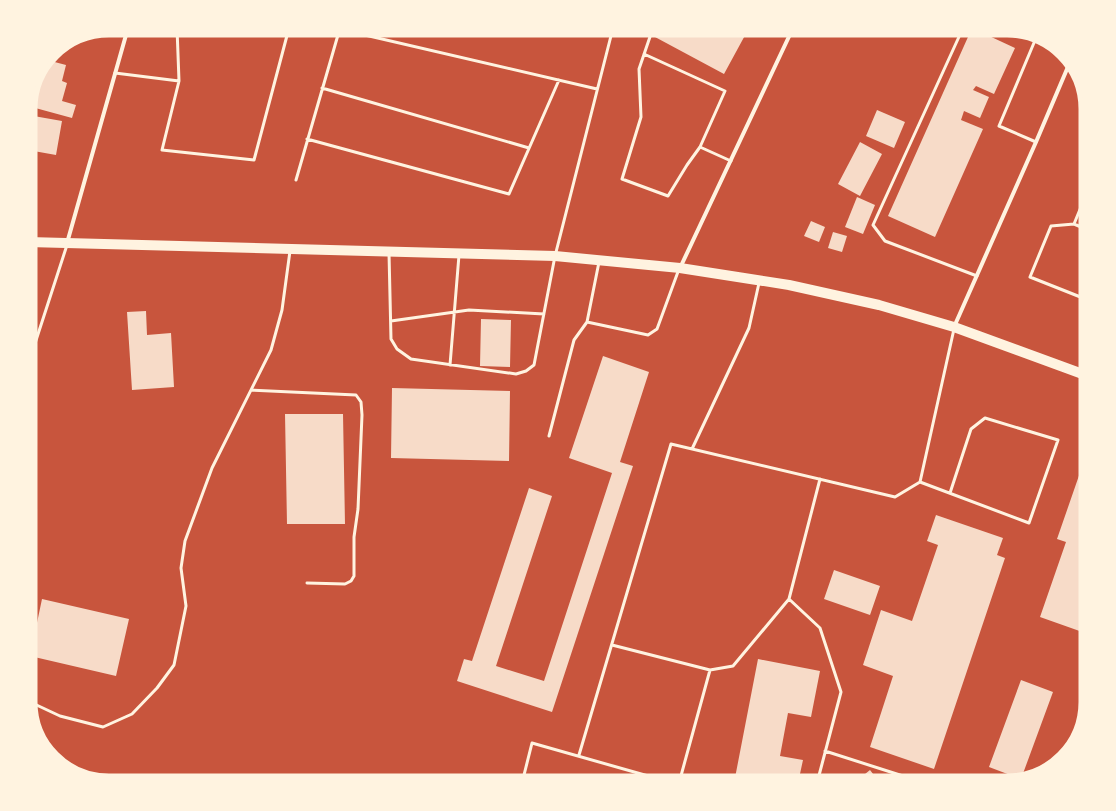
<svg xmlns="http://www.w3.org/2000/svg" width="1116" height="811" font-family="Rubik,sans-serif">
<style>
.building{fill:#f7dbc8}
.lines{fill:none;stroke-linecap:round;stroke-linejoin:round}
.service{stroke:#fff3e0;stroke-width:3}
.minor{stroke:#fff3e0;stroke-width:4}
.primary{stroke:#fff3e0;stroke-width:10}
.rim{fill:none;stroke:#fff3e0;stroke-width:5}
</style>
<rect width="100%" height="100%" fill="#c8553d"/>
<path class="building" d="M660 28H749L724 74 655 37Z
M972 28 1015 48 994 94 976 86 973 90 989 97 980 118 964 111 961 120 983 129 935 237 888 216Z
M47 60 66 65 62 81 67 83 62 101 76 105 72 118 28 106 36 73Z
M877 110 905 122 894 148 866 136Z
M28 115 62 121 56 155 28 150Z
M860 142 882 154 860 196 838 184Z
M857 197 875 205 863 234 845 227Z
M811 221 825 227 819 242 804 236Z
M833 232 847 236 842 252 828 248Z
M146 311 147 335 171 333 174 387 132 390 127 312Z
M481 319 511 320 510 367 480 366Z
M603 356 649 372 620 462 633 466 552 712 457 681 464 659 472 661 529 488 552 496 496 666 544 681 612 473 569 458Z
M392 388 510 391 509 461 391 458Z
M285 414H343L345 524H287Z
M1083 464 1088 466V634L1040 617 1066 542 1057 539Z
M936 515 1003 538 997 555 1005 558 934 769 870 747 893 676 863 665 881 610 912 621 938 545 927 541Z
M834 570 880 586 870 615 824 599Z
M42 599 129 619 116 676 30 656Z
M758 659 820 671 811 717 788 713 780 756 803 760 798 783H734Z
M1021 680 1053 692 1021 779 989 767Z
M870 770 880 783H854Z"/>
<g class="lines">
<path class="service" d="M177 28 179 81 162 150 254 160 289 28
M963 28 873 225 885 241 977 276
M339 29 597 89
M644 54 725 91 700 147 687 165 668 196 622 179 641 117 639 69 653 28
M115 73 179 81
M322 88 529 148
M307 139 509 194 559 80
M1036 142 999 126 1036 38
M700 147 731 161
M296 180 340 28
M1088 190 1074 224 1088 230
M1074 224 1051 226 1030 277 1088 300
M389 253 391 339 397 349 411 359 516 374 526 371 534 365 555 256 613 28
M599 262 587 322 648 335 657 329 679 269
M391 321 469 310 544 314
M28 365 67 245
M450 365 459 255
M251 390 356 395 361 402 362 415 358 509 354 537V576L351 581 345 584 307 583
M549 436 574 340 587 322
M692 449 749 328 759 283
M950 493 971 429 985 418 1058 440 1029 523 920 482 954 329
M789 599 820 628 841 692 817 783
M612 645 710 670 733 666 789 599 820 479
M28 701 60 716 103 727 132 714 157 688 174 665 186 606 181 568 185 541 212 468 271 350 282 310 290 251
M825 751 925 783
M1071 752 1083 718
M579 755 671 444 895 497 920 482
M522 783 532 743 673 783
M679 783 710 670"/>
<path class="minor" d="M67 243 128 28
M680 268 793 28
M954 327 1036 142 1070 62"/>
<path class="primary" d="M28 242 555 256 680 268 789 285 879 305 954 327 1088 376"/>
</g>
<path d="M0 0H1116V811H0ZM109 35H1007A74 74 0 0 1 1081 109V702A74 74 0 0 1 1007 776H109A74 74 0 0 1 35 702V109A74 74 0 0 1 109 35Z" fill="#fff3e0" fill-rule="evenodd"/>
<path class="rim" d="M109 35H1007A74 74 0 0 1 1081 109V702A74 74 0 0 1 1007 776H109A74 74 0 0 1 35 702V109A74 74 0 0 1 109 35Z"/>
</svg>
